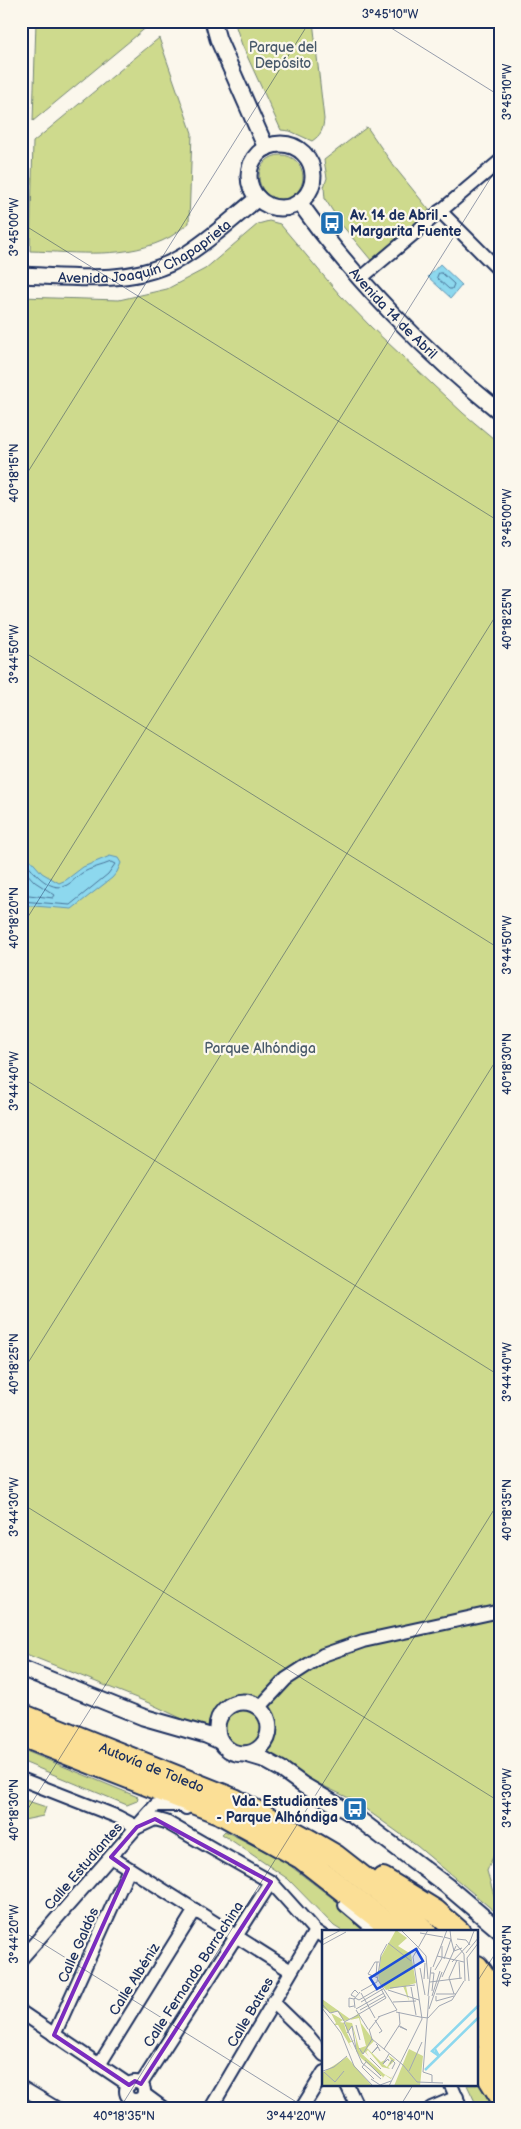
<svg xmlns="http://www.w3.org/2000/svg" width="521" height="2129" font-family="'Balsamiq Sans',sans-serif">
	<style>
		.green { fill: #ceda8d; stroke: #748476 }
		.water { fill: #8dd8ee; stroke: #5f94b4 }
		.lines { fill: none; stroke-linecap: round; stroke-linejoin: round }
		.shore { stroke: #497398; stroke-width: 1 }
		.minor-casing { stroke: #1b2f5e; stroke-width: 16 }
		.tertiary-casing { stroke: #1b2f5e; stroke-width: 19 }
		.motorway-casing { stroke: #1b2f5e; stroke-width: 26 }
		.minor { stroke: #fbf7ec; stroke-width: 12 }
		.tertiary { stroke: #fbf7ec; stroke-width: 15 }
		.motorway { stroke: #fbdf96; stroke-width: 22 }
		.marked { fill: none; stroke: #7b2cbf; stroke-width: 4; stroke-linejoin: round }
		.ticks { fill: none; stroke: #1b2f5e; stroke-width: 1; stroke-opacity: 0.45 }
		.labels { text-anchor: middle; stroke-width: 4.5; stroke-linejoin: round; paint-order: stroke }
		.park-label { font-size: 14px; fill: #485a6a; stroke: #fbf7ec }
		.poi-label { font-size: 14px; font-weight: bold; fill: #1b2f5e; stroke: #fbf7ec; text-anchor: start }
		.street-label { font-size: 14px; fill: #1b2f5e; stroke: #fbf7ec }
		.inset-river { fill: none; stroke: #8dd8ee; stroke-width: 2.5 }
		.inset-road { fill: none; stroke: #a1a7b3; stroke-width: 1 }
		.view { fill: #1d4ed8; fill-opacity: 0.15; stroke: #1d4ed8; stroke-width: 2.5 }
		.inset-edge { fill: none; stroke: #1b2f5e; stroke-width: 2.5 }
		.neatline { fill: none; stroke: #1b2f5e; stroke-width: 2 }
		.ticks-label { font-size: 12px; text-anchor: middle; fill: #1b2f5e }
	</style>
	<rect width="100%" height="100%" fill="#fbf7ec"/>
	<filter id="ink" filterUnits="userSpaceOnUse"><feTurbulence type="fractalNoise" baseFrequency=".02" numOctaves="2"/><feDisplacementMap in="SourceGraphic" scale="10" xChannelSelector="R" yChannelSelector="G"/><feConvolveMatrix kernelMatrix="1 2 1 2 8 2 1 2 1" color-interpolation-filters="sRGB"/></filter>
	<g filter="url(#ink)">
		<g class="green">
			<polygon points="36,21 154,21 33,121"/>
			<path d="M 234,21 L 313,21 L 324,119 C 323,130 321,135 312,141 L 290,131 L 281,130 L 242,45 Z"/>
			<path d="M 159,38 L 192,133 L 189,223 C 183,227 177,233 170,237 C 128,260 76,252 30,251 L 33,142 Z"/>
			<polygon points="367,127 393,165 430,211 371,260 341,224 325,199 324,187 327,178 324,160"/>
			<circle cx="281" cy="177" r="22"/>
			<polygon points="269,221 280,224 339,294 371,327 463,413 500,444 500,1840 487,1871 500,1916 417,1846 353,1800 149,1703 21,1652 21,297 119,300 167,289 205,269 258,224"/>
			<polygon points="21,1749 138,1797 137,1801 127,1805 21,1761"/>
			<polygon points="25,1800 46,1807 43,1816 24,1820 21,1817 21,1802"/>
			<polygon points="225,1831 284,1861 344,1907 369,1931 342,1931 334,1926 288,1879 222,1834"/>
			<polygon points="477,2068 500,2104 500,2108 478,2108 467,2085 477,2085"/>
		</g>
		<g class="water">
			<polygon points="440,264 462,285 451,298 428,277"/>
			<polygon points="21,849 42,873 59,883 66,880 83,867 110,856 118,858 121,863 117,872 112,878 72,909 21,905"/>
		</g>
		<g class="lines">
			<g class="shore">
				<polygon points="439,273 442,273 454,284 452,289 449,289 437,278"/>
				<path d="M 21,857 C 31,869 49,894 67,885 C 73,882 77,876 82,873 C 90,868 102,866 111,862 L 115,864 L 108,874 L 70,905 L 21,901"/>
				<polyline points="21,867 35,882 55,895 53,898 21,894"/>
			</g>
			<defs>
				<g id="minor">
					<polyline points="440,211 500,271"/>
					<polyline points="360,279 500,161"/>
					<polyline points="260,1707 286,1679 323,1655 363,1641 500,1611"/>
					<polyline points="21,1779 118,1817 137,1827"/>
					<polyline points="138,1827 155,1819 166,1822 271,1882 315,1931 324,1937"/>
					<polyline points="111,1857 291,1971"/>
					<polyline points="345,1905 376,1931"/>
					<polyline points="21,1959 156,1805 182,1805 186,1808"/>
					<polyline points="273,2002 310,2038 324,2055"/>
					<polyline points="21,2012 129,2085"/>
					<polyline points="54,2035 129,1869"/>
					<polyline points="99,2065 195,1910"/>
					<circle cx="135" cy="2091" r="9"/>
					<polyline points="141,2084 271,1882"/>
					<polyline points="347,2085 358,2108"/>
					<polyline points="451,2085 461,2108"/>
					<polyline points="21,2087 56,2108"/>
					<polyline points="144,2094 163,2108"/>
					<polyline points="211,2108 315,1931"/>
					<polyline points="302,2108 324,2072"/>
					<polyline points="431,2108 457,2097"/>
				</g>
				<g id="tertiary">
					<polyline points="213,21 218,39 266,148"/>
					<circle cx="281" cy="176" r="32"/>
					<path id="s1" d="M 299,202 C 354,279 426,353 500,412"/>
					<path id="s2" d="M 21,275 C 75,277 134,286 182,257 C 209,241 233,218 258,198"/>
					<polyline points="21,1668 143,1717 206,1735 220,1741"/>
					<circle cx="243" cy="1728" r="26"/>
					<polyline points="246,1754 263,1759 281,1769 303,1785 352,1814 447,1886 500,1931"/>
				</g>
				<g id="motorway">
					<path id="s3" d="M 21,1715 L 234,1800 L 311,1842 L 335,1856 L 395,1903 L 425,1932"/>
					<polyline points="21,1735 221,1813 301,1857 397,1932"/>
					<polyline points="383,1879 435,1911 459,1932"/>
					<polyline points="477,1967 500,1998"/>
					<polyline points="477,1992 500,2026"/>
					<polyline points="477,2024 500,2059"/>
					<polyline points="477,2058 500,2095"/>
				</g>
			</defs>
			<use href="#minor" class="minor-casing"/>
			<use href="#tertiary" class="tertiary-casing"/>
			<use href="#motorway" class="motorway-casing"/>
			<use href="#minor" class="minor"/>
			<use href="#tertiary" class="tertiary"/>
			<use href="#motorway" class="motorway"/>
		</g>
	</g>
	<path class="marked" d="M 155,1819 L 271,1882 L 141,2084 L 135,2081 L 129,2085 L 54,2035 L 128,1869 L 111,1857 L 137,1827 Z"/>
	<path class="ticks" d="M 380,21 L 500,96M 21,37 L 31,21M 21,223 L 500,522M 21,483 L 310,21M 21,650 L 500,949M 21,928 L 500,163M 21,1077 L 500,1376M 21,1374 L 500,609M 21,1503 L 500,1802M 21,1820 L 500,1054M 21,1930 L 306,2108M 477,1982 L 500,1946M 120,2108 L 500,1500M 399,2108 L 413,2085"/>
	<defs>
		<symbol id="bus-square" viewBox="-11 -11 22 22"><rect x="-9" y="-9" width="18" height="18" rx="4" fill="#1f6fb2" stroke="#fbf7ec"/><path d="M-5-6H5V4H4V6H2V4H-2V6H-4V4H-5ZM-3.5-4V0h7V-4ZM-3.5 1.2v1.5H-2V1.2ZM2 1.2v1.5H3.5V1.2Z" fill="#fff"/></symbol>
	</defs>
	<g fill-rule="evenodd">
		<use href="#bus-square" x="318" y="209" width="28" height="28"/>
		<use href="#bus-square" x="341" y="1795" width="28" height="28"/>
	</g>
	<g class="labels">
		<g class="park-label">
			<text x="283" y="52">Parque del<tspan x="283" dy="16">Depósito</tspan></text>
			<text x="260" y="1053">Parque Alhóndiga</text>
		</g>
		<g class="poi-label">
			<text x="350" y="220">Av. 14 de Abril -<tspan x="350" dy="16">Margarita Fuente</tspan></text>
			<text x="338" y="1806" text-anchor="end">Vda. Estudiantes<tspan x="338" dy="16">- Parque Alhóndiga</tspan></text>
		</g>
		<g class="street-label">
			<text dy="5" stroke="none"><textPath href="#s2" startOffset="130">Avenida Joaquín Chapaprieta</textPath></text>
			<text dy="5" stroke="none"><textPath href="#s1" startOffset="146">Avenida 14 de Abril</textPath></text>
			<text dy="5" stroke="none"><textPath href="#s3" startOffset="141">Autovía de Toledo</textPath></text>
			<text transform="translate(83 1866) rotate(-49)" y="5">Calle Estudiantes</text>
			<text transform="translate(78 1945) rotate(-66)" y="5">Calle Galdós</text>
			<text transform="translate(193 1974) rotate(-57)" y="5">Calle Fernando Barrachina</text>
			<text transform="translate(134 1979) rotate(-58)" y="5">Calle Albéniz</text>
			<text transform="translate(250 2012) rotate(-60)" y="5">Calle Batres</text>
		</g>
	</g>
	<g transform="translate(322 1930)">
		<rect width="156" height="156" fill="#fbf7ec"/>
		<path d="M 74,0 L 85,8 L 76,16 L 89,24 L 94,53 L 84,56 L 87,71 L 81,56 L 64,60 L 56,51 L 59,27 ZM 0,69 L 28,89 L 22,91 L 15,81 L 9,83 L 21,90 L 18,92 L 22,93 L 24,101 L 29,111 L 34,110 L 30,96 L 25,102 L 23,92 L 30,93 L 38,121 L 38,118 L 44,116 L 37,88 L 28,90 L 37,83 L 39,93 L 52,111 L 45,118 L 59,132 L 63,130 L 61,134 L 65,137 L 69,130 L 66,125 L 73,130 L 66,137 L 68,139 L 60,137 L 46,120 L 44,122 L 47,127 L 43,122 L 40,124 L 62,144 L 69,148 L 71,145 L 69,149 L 63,145 L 60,149 L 61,147 L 39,128 L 34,121 L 34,110 L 27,113 L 31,121 L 16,95 L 12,95 L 14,93 L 9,83 L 0,77 ZM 87,119 L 101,126 L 98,156 L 72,156 ZM 25,127 L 50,156 L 0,156 L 0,143 Z" fill="#ceda8d"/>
		<path class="inset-river" d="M 113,119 L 117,126 L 110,121 L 157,75M 103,140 L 157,87"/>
		<path class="inset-road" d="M 79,0 L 96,17M 98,3 L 121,7M 122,7 L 129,9 L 128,0M 129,9 L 132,21 L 140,18M 135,9 L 144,10 L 148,15M 0,10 L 19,0M 66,13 L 89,31M 134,14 L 142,24 L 143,51M 0,15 L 24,2M 96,17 L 104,26 L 106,49M 144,23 L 157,7M 115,26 L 142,32M 145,28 L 147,51M 145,28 L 157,12M 122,29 L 129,9M 130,32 L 147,14 L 152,1M 137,32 L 138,49M 111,37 L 125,0M 98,38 L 103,65M 113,40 L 120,28 L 120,16M 109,43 L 112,43 L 110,61M 54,47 L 55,32M 120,47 L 134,16M 56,48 L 46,44 L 53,32 L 57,32M 102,49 L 103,33M 56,50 L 75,80M 108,52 L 140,48M 89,57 L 94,85M 68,58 L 93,55M 66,60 L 97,70M 39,61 L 55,52 L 59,25 L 65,14M 39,63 L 53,88M 114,64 L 134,64M 132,64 L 127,48 L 135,30M 106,66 L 109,37M 107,66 L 101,142 L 110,145 L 110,152M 110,66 L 118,41M 114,66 L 114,71 L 132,66M 33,67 L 29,65 L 31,62 L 33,60 L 36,63M 33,68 L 37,70 L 59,57M 39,72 L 61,59M 71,72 L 94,71M 0,74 L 8,83 L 16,81 L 22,91M 32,76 L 27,77 L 27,68 L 32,69M 0,78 L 19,103 L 32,136 L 51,156M 33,78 L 32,69 L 38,62M 34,79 L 62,63M 107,79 L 120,42M 34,80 L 46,99M 38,80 L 63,66M 74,82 L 98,87M 37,84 L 64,68 L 58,57M 56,87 L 75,80M 98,87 L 106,88 L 117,76 L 130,70 L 142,51M 53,90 L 60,101 L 57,103M 22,92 L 40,133 L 59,149M 22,92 L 36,85M 34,95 L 38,110M 76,97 L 78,96 L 85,100 L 78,97M 47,99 L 50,109 L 81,135M 47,100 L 58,86M 25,103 L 30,96 L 34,119M 54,114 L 56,116 L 50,123 L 56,117 L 58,121M 37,118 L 41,124 L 50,109M 62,119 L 78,94 L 77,82M 67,124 L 61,134 L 66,129 L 67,131M 48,128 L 59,139M 43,130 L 59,146M 44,132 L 40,137 L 52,149M 68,134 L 70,130 L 73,133 L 70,139M 81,135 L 95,152 L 121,153M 1,141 L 12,137 L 25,126M 87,141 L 100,112M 2,142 L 13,152 L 22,141M 49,149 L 58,155 L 69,151M 67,156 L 100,89 L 91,27 L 106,0"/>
		<path class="view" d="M 94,19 L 101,31 L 55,59 L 48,48 Z"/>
		<rect width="156" height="156" class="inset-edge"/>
	</g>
	<rect width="521" height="2129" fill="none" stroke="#fbf7ec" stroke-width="55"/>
	<rect x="28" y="28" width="466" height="2074" class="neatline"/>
	<g class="ticks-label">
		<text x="390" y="18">3°45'10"W</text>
		<text transform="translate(507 92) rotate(-90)" y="4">3°45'10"W</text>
		<text transform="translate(14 227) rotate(-90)" y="4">3°45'00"W</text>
		<text transform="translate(14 473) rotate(-90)" y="4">40°18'15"N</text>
		<text transform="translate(507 518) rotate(-90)" y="4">3°45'00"W</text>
		<text transform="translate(507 619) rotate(-90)" y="4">40°18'25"N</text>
		<text transform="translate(14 654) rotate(-90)" y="4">3°44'50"W</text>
		<text transform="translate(14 918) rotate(-90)" y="4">40°18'20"N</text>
		<text transform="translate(507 945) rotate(-90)" y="4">3°44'50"W</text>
		<text transform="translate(507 1064) rotate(-90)" y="4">40°18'30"N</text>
		<text transform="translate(14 1081) rotate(-90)" y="4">3°44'40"W</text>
		<text transform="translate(14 1364) rotate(-90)" y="4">40°18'25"N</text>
		<text transform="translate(507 1372) rotate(-90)" y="4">3°44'40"W</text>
		<text transform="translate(14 1507) rotate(-90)" y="4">3°44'30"W</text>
		<text transform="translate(507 1510) rotate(-90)" y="4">40°18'35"N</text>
		<text transform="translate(507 1798) rotate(-90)" y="4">3°44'30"W</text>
		<text transform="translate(14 1810) rotate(-90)" y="4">40°18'30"N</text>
		<text transform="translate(14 1934) rotate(-90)" y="4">3°44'20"W</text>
		<text transform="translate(507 1956) rotate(-90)" y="4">40°18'40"N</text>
		<text x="124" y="2120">40°18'35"N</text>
		<text x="296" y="2120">3°44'20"W</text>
		<text x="403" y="2120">40°18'40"N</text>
	</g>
</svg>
